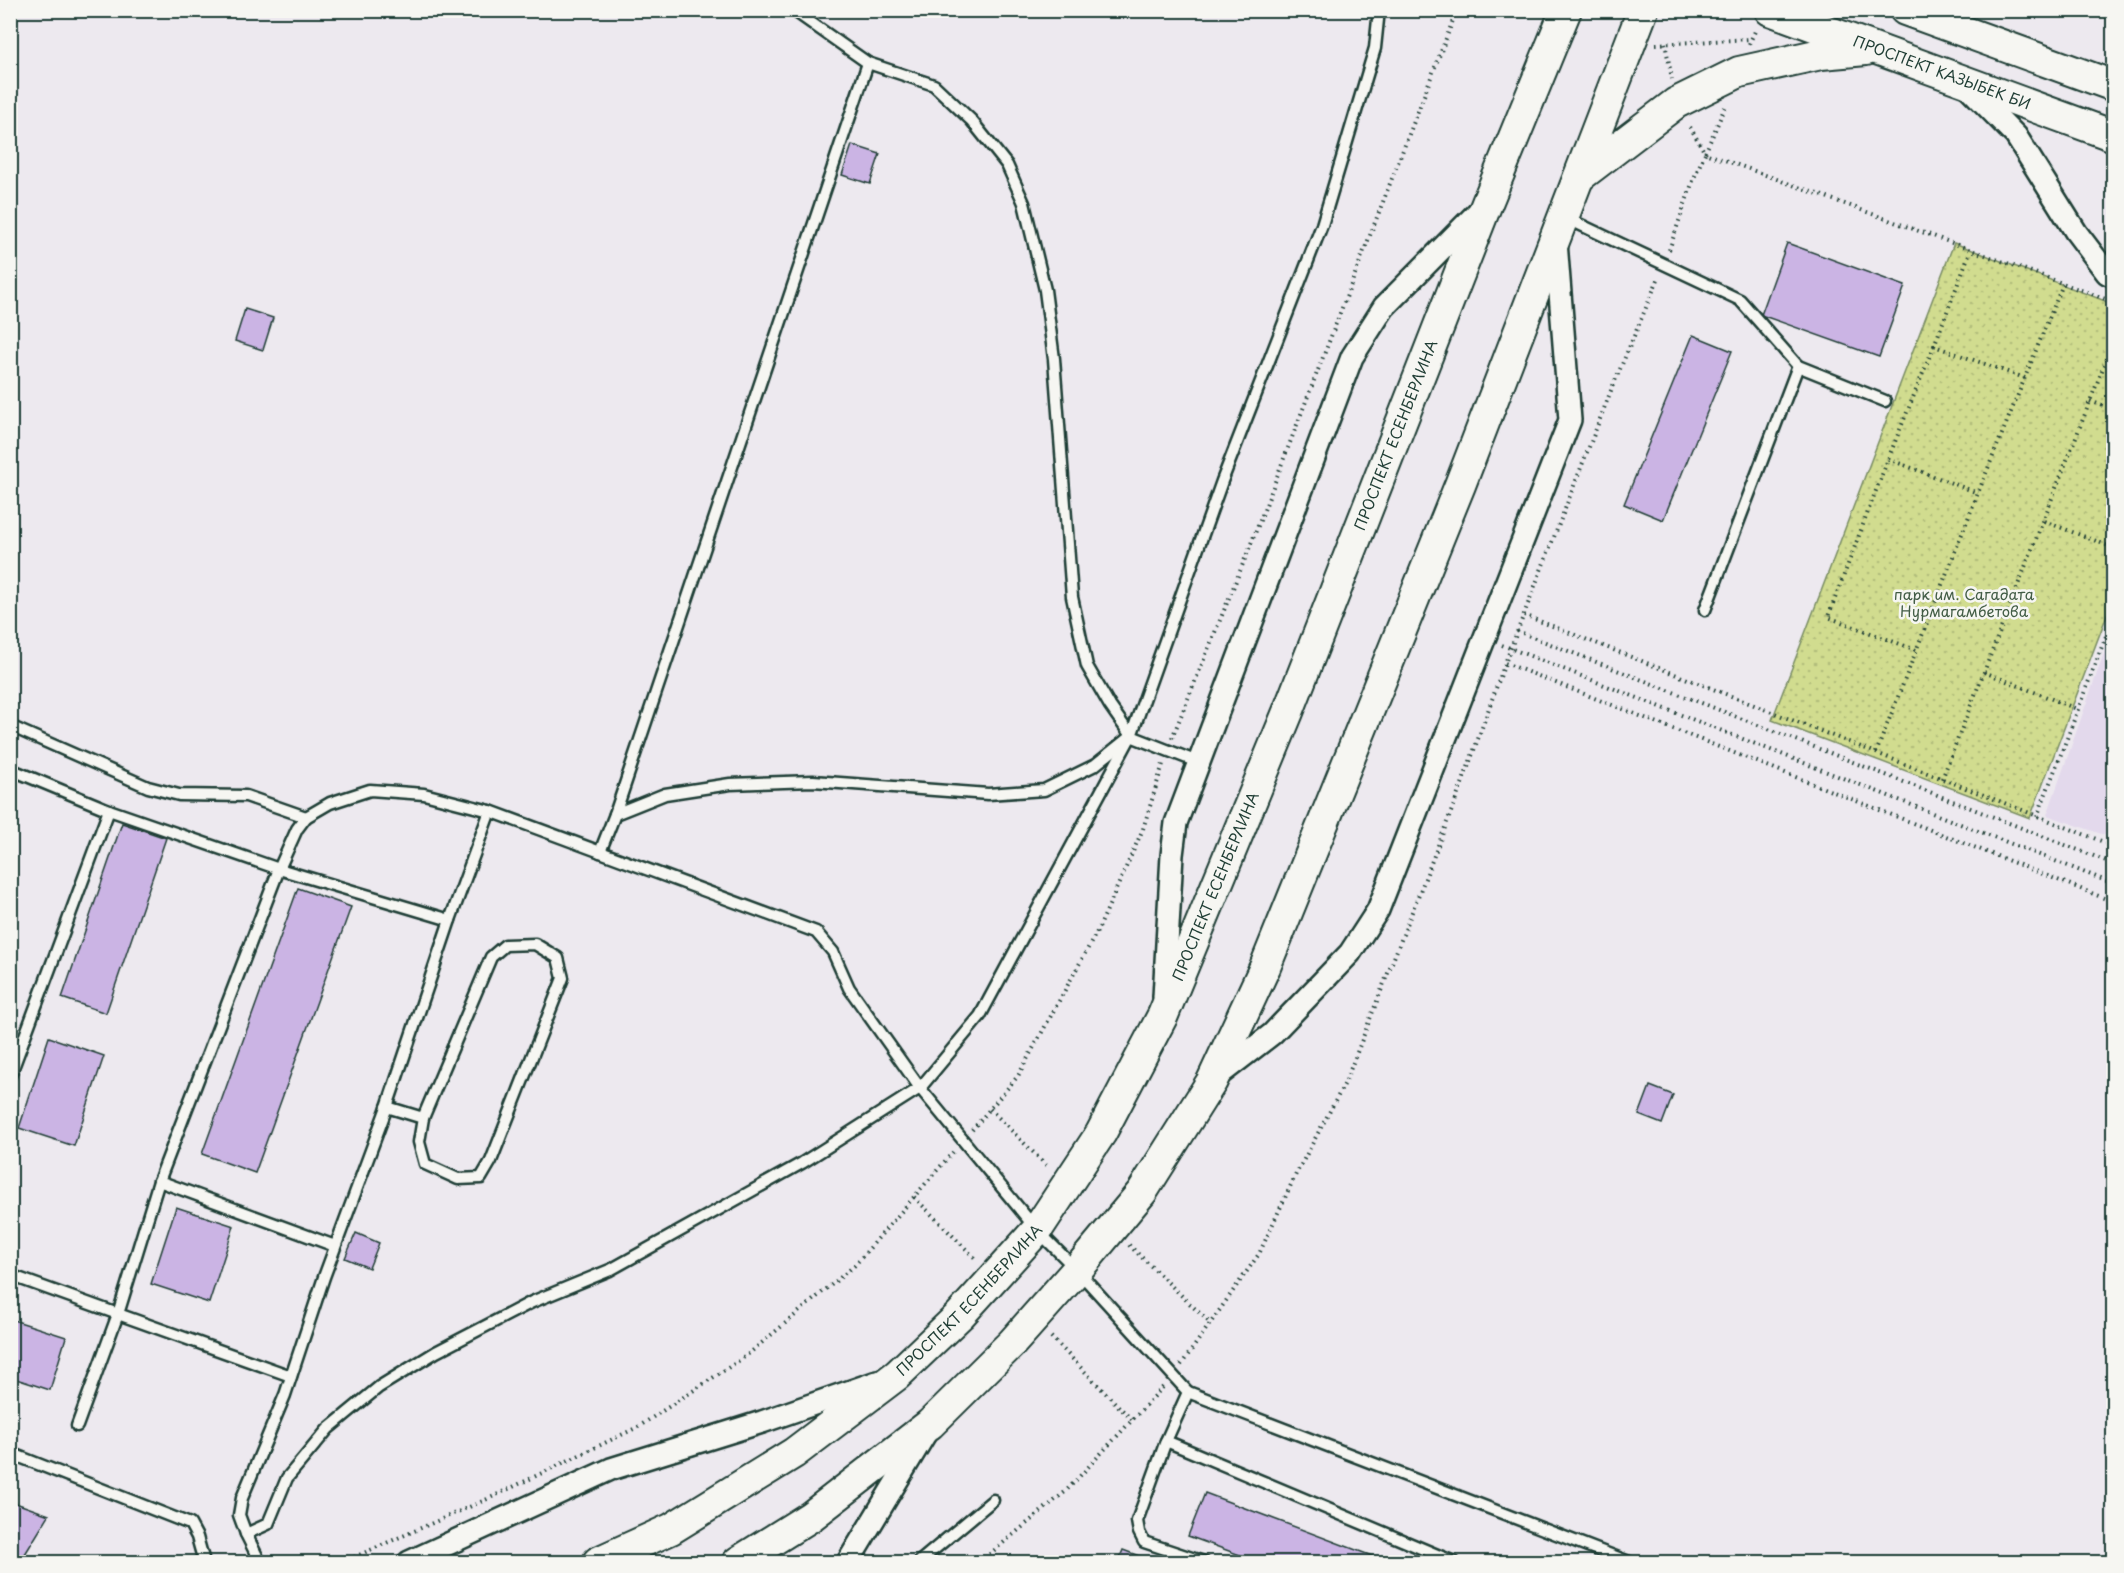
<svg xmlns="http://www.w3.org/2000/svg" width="2124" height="1573" font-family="'Playpen Sans',sans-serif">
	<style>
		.built { fill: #e3d9ec }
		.grass { fill: url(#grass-dots); stroke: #788c62; stroke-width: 1.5 }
		.building { fill: #cbb4e4; stroke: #1f3d34; stroke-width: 1.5 }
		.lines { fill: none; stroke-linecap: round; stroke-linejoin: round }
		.lane-casing { stroke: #1f3d34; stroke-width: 15 }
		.street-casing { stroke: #1f3d34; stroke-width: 26 }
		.secondary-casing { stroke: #1f3d34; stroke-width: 34 }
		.path { stroke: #1f3d34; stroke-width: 4; stroke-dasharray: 1.5 4.5; stroke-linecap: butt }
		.lane { stroke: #f6f6f2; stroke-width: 10 }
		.street { stroke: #f6f6f2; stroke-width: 21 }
		.secondary { stroke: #f6f6f2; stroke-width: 30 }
		.labels { text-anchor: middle; stroke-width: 5; stroke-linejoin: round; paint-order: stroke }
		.street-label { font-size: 15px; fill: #1f3d34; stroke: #f6f6f2 }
		.park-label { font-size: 15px; fill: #435d46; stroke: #f6f6f2 }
	</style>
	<defs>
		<pattern id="grass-dots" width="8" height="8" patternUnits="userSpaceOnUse" patternTransform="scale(1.5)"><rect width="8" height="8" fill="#d1dc8f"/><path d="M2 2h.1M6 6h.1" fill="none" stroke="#b3be7c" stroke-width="1.8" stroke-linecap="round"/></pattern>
	</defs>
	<rect width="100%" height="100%" fill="#ede9ef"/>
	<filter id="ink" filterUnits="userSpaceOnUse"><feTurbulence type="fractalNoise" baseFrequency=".0167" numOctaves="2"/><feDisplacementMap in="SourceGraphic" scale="12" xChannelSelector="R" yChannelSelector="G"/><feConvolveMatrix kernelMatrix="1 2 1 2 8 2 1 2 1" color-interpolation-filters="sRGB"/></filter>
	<g filter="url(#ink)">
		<polygon class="built" points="2109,639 2114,641 2113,838 2047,815"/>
		<polygon class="grass" points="1954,243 2113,304 2113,599 2030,818 1772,720"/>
		<g class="building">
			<polygon points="852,145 880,154 870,184 842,175"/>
			<polygon points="1787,243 1905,286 1879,357 1761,315"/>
			<polygon points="245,309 273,318 263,350 235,341"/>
			<polygon points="1693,335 1732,351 1663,520 1624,504"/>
			<polygon points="122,823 166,838 106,1013 62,998"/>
			<polygon points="298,888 351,907 255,1173 202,1154"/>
			<polygon points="49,1037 104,1056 74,1146 19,1128"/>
			<polygon points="1650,1086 1673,1095 1662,1124 1639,1115"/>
			<polygon points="176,1207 234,1226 209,1303 151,1284"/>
			<polygon points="356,1233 379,1243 369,1268 345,1258"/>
			<polygon points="10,1319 66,1337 50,1390 10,1377"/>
			<polygon points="1205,1493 1388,1562 1259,1562 1188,1536"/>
			<polygon points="10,1501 49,1515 22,1559 10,1555"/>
			<polygon points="1123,1550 1155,1562 1118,1562"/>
		</g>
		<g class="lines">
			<defs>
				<g id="lane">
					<polyline points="793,10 868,63 934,85 971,120 1007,165 1024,203 1045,290 1054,359 1072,597 1087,666 1110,706 1131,736"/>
					<polyline points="1564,217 1740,300 1798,366 1705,610"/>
					<polyline points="1798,366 1885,401"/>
					<polyline points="10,726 148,787 179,795 246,796 306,817"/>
					<polyline points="10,769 109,810 279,869 450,920"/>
					<polyline points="615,814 868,63"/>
					<polyline points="600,852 615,814 665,794 730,784 813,781 988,794 1044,790 1095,765 1131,736 1200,763"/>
					<polygon points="535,944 558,958 563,978 491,1161 481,1178 458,1179 425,1164 419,1142 423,1118 491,957 505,945"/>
					<polyline points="10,1076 109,810"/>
					<polyline points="387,1107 423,1118"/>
					<polyline points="159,1181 118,1314 291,1376"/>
					<polyline points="335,1246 159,1181 279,869 297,829 306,817 330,803 370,790 424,794 490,811 816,932 833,952 849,988 920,1088 1037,1230 1077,1270 1188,1392 1166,1441 1137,1521 1139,1532 1144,1542 1204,1562"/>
					<polyline points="10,1275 118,1314 77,1426"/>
					<polyline points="1188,1392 1629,1562"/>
					<polyline points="1166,1441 1454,1562"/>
					<polyline points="10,1453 190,1524 197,1537 204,1562"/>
					<polyline points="246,1534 239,1515 242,1498 285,1395 324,1277 387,1107 450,920 490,811"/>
					<polyline points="260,1562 246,1534 268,1524 287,1478 328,1429 379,1387 436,1352 532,1302 610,1270 802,1163 920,1088 980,1016 1131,736 1222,481 1322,225 1375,48 1379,10"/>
					<polyline points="919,1562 993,1500"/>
				</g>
				<g id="street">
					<polyline points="1967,86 2016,136 2076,232 2107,273 2114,276"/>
					<polyline points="1164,997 1172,855 1176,823 1352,357 1384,307 1480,210"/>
					<polyline points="1215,1078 1272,1034 1350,953 1378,910 1570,420 1556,242"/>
					<polyline points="409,1562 611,1469 762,1422 877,1382"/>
					<polyline points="848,1562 925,1434"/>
				</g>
				<g id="secondary">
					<path id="s1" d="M 1770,10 L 2114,136"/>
					<polyline points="1905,10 2114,86"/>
					<polyline points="1579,177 1676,103 1739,72 1821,54 1866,50"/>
					<path id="s2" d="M 598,1562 L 671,1529 L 794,1453 L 897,1375 L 960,1315 L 1037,1230 L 1101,1133 L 1163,1015 L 1288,712 L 1487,203 L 1566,10"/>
					<polyline points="738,1562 810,1517 930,1424 1012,1343 1077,1270 1142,1192 1212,1081 1265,967 1460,485 1643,10"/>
				</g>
			</defs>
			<use href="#lane" class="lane-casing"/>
			<use href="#street" class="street-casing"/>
			<use href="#secondary" class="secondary-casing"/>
			<g class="path">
				<polyline points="1665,43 1672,79"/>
				<polyline points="1656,44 1751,39"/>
				<polyline points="1749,44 1756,29"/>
				<polyline points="1725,107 1705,153 2114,302"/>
				<polyline points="1669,250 1694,178 1705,153 1689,125"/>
				<polyline points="1934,346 1970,252"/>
				<polyline points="2090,401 2114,410"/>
				<polyline points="1888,459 1978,493"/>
				<polyline points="2044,521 2114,548"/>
				<polyline points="1524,615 2114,846"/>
				<polyline points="1517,631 2114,864"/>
				<polyline points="1502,645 2114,884"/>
				<polyline points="1916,650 1828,617 1888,459 1934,346 2025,378"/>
				<polyline points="1505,663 2114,902"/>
				<polyline points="1984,672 2077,709"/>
				<polyline points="1172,738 1249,549 1457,10"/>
				<polyline points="1876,753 1978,493 2063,284"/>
				<polyline points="1942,779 2114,340"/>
				<polyline points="2037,817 2114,615"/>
				<polyline points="990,1109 1049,1168"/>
				<polyline points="972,1130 1018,1076 1099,928 1143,829 1163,764"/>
				<polyline points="914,1197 977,1260"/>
				<polyline points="1129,1245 1211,1324"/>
				<polyline points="1051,1337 1133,1421"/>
				<polyline points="1181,1365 1259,1254 1296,1174 1345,1083 1462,784 1505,663 1612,388 1659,277"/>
				<polyline points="343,1562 492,1497 638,1427 746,1356 854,1266 953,1152"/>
				<polyline points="980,1562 1065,1492 1163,1387"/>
			</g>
			<use href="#lane" class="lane"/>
			<use href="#street" class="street"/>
			<use href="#secondary" class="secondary"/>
		</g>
	</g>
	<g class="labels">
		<g class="street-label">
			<text dy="5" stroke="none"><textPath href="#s1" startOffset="183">ПРОСПЕКТ КАЗЫБЕК БИ</textPath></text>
			<text dy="5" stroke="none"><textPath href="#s2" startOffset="1430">ПРОСПЕКТ ЕСЕНБЕРЛИНА</textPath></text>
			<text dy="5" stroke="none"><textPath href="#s2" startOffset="944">ПРОСПЕКТ ЕСЕНБЕРЛИНА</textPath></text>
			<text dy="5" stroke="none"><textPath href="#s2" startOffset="458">ПРОСПЕКТ ЕСЕНБЕРЛИНА</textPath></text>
		</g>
		<g class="park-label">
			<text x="1964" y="600">парк им. Сагадата<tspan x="1964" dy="17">Нурмагамбетова</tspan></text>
		</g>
	</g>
	<rect width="2124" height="1573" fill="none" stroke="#f6f6f2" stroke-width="36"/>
	<rect x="18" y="18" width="2088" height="1537" fill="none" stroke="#1f3d34" stroke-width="2" filter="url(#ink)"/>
</svg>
